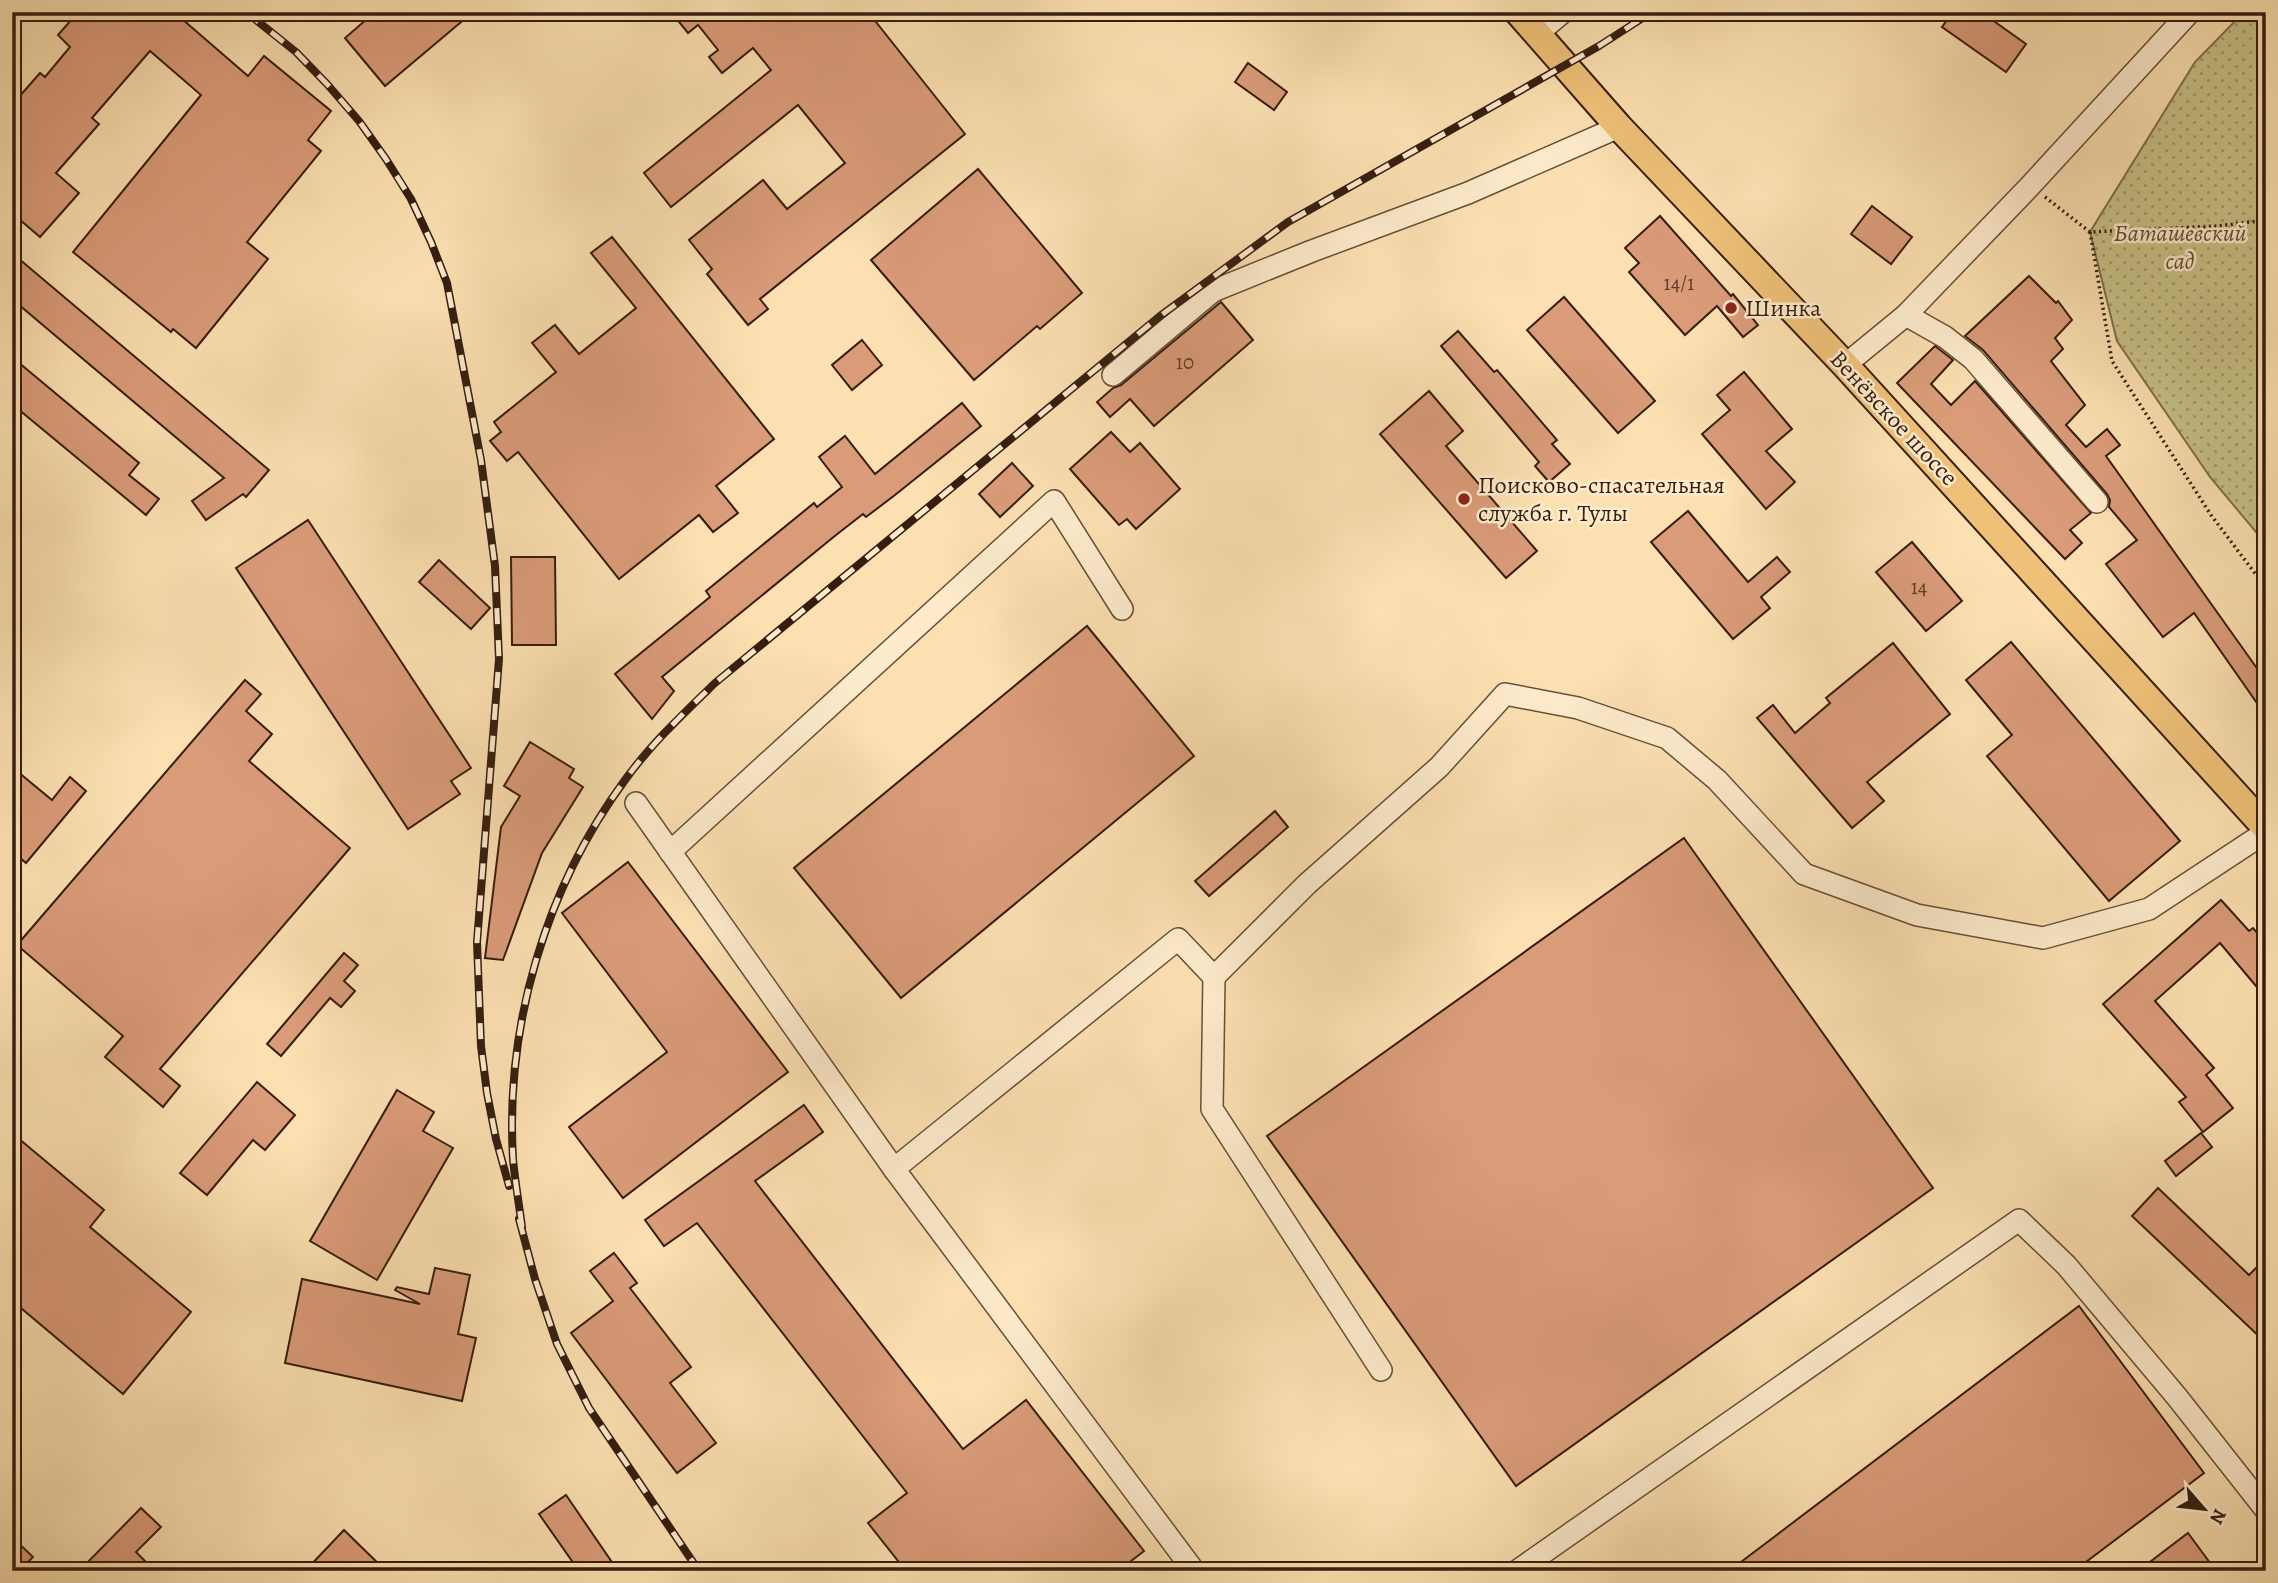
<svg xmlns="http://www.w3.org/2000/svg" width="2278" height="1583" font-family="Alegreya,serif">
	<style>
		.park { fill: url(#park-dots); stroke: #7e6e4b; stroke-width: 2 }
		.building { fill: #da9b79; stroke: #351d10; stroke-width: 2 }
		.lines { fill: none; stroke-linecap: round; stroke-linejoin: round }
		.minor-casing { stroke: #674e38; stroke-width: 24 }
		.major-casing { stroke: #351d10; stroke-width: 30 }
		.path { stroke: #351d10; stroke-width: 3.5; stroke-dasharray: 2 3.5; stroke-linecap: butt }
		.minor { stroke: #fdebcc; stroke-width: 21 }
		.major { stroke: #eec078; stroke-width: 26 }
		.rail-casing { stroke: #351d10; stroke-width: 8 }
		.rail { stroke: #fdebcc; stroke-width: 5; stroke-dasharray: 16; stroke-linecap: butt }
		.poi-dot { fill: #8f2418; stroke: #fdebcc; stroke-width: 2.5 }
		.labels { text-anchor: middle; stroke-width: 5; stroke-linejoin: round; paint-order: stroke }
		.number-label { font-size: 21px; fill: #5e3c2a }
		.park-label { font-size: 24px; font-style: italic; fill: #614e33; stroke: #fdebcc }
		.poi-label { font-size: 24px; fill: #351d10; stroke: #fdebcc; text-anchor: start }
		.street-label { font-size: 24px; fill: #351d10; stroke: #fdebcc }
	</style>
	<defs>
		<pattern id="park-dots" width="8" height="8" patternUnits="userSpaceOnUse" patternTransform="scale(1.75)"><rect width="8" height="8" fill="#c7c086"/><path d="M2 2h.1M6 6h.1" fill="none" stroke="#a29b6c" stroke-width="1.8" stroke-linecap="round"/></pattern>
	</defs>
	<rect width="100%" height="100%" fill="#fce0b1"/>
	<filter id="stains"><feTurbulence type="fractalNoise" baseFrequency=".00286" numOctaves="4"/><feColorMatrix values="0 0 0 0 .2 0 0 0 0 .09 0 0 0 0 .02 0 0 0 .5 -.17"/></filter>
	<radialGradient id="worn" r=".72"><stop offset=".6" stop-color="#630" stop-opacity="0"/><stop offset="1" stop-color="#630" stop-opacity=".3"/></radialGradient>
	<polygon class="park" points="2244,12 2266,12 2266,544 2210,477 2117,341 2090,232 2195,62"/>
	<g class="building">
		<polygon points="78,12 174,12 248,76 264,56 331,111 308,140 321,151 247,242 268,259 196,348 173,329 171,332 73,252 201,95 150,51 92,118 99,124 56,173 79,193 40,237 12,213 12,105 40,73 45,77 70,47 58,35"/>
		<polygon points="375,12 473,12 385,86 345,38"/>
		<polygon points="671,12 868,12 965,134 760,299 768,309 748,325 707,274 712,269 689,240 763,180 787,209 845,163 798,105 671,207 644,173 771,70 753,48 722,73 709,57 718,50 698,25 688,33"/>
		<polygon points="1953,12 1981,12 2026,44 2006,72 1942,27"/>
		<polygon points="1248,63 1287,92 1274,110 1235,82"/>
		<polygon points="978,169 1082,293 1040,329 1037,326 974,380 871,260"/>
		<polygon points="1872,206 1912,237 1891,264 1851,234"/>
		<polygon points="1660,216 1731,296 1733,294 1758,325 1743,337 1717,306 1685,335 1629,272 1639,263 1625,248"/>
		<polygon points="612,237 774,439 716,486 738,513 713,532 699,515 619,579 518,452 507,461 490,441 501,432 494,422 556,372 532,343 555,325 579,354 636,308 591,253"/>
		<polygon points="12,253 269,470 246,497 243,494 206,520 192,501 224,478 12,299"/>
		<polygon points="2029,276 2056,303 2058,301 2072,320 2055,338 2063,349 2051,361 2085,405 2066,425 2086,447 2107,429 2120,445 2106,456 2266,681 2266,716 2194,613 2163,637 2106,564 2137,540 2109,507 2110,500 2107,494 1983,350 1965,336"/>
		<polygon points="1564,297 1655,401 1618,433 1527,330"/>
		<polygon points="1221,302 1253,340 1154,426 1130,399 1110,417 1097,402 1113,388 1121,385"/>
		<polygon points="1458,331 1494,372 1497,370 1557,440 1552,444 1570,464 1549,482 1535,466 1539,462 1441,346"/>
		<polygon points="862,340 882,365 852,390 832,365"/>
		<polygon points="1935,346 1953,360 1931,384 1951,405 1975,381 2091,513 2070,530 2082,543 2065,559 1897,383"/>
		<polygon points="12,357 139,463 129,475 159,499 146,515 12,404"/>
		<polygon points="1744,372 1792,429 1766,451 1795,482 1766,509 1702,434 1730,410 1717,395"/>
		<polygon points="1429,391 1463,431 1446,446 1537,551 1506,578 1380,434"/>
		<polygon points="962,403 981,426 895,495 866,517 863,514 836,535 662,677 674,691 652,719 615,674 710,597 706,591 814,503 817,507 842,487 819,457 845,436 875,474"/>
		<polygon points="1111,432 1130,452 1140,443 1180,489 1136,529 1127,519 1119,525 1070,469"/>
		<polygon points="1012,463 1033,486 1000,517 979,494"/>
		<polygon points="1688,511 1748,582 1777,557 1790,572 1761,597 1770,608 1733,639 1651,542"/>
		<polygon points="308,520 471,768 451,781 460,794 408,829 236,568"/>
		<polygon points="1912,542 1962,601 1926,631 1876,572"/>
		<polygon points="511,557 555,557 556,645 512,645"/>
		<polygon points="439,560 490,608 471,629 419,582"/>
		<polygon points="1087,626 1194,756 901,998 794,868"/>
		<polygon points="2011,642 2180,841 2109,901 1987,756 2012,735 1966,680"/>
		<polygon points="1893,643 1950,714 1867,782 1884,801 1852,828 1757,718 1773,705 1795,733 1830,703 1826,698"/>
		<polygon points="245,680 261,694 246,711 272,734 249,761 350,848 160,1069 180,1086 163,1107 105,1057 123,1036 17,945"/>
		<polygon points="530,742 574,769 569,778 583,787 542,853 503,960 485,958 501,827 520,796 504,786"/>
		<polygon points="12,767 52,800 70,777 86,791 26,863 12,851"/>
		<polygon points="1275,811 1288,827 1209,896 1195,881"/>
		<polygon points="1684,838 1933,1188 1516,1486 1267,1136"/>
		<polygon points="628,862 788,1072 623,1198 569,1127 667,1052 562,913"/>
		<polygon points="2221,900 2249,931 2253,928 2266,943 2266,998 2220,943 2155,1001 2214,1068 2206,1075 2233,1108 2203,1132 2179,1102 2186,1097 2103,1004"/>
		<polygon points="344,953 358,965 344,981 355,991 341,1007 330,998 281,1056 267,1044"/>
		<polygon points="257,1082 295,1115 265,1150 253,1140 207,1195 180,1173"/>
		<polygon points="397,1090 434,1112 423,1131 453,1148 377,1280 310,1241"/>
		<polygon points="804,1105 823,1132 755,1181 963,1449 1026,1400 1144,1551 1118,1571 906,1571 868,1523 907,1493 697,1223 664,1246 645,1220"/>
		<polygon points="12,1133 104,1210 90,1227 191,1312 123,1394 22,1309 12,1320"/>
		<polygon points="2201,1133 2212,1147 2176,1176 2165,1161"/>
		<polygon points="2158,1188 2249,1275 2266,1258 2266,1343 2132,1216"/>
		<polygon points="614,1253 637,1283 630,1288 691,1367 670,1383 716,1443 677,1473 571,1333 613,1301 590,1271"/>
		<polygon points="435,1268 470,1275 458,1334 476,1338 462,1401 285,1363 302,1279 420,1304 395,1290 397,1287 429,1294"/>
		<polygon points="2079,1306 2204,1473 2074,1571 1729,1571"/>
		<polygon points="566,1495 618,1571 579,1571 539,1514"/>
		<polygon points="141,1508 161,1527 136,1552 155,1571 79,1571"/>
		<polygon points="344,1530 386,1571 305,1571"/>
		<polygon points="2188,1533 2216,1571 2138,1571"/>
		<polygon points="12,1537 33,1557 19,1571 12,1571"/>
	</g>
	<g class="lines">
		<defs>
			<g id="minor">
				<polyline points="1538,33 1563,12"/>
				<polyline points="1906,315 1945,337 1973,359 2097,502"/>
				<polyline points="1845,365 1906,315 2030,186 2190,12"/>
				<polyline points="1113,375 1213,291 1312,251 1468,193 1619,127"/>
				<polyline points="636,803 894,1169"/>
				<polyline points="670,852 1054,501 1122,609"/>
				<polyline points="1214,977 1212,1109 1381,1370"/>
				<polyline points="1194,1571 894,1169 1178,939 1214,977 1307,884 1439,767 1505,694 1578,708 1667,738 1717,780 1804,874 1917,915 2043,938 2149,909 2266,832"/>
				<polyline points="1517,1571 2019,1220 2066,1265 2177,1397 2266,1510"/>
			</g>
			<polyline id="major" points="1518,12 1619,127 1845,365 2266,828"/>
		</defs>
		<use href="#minor" class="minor-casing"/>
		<use href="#major" class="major-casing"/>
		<g class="path">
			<polyline points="2045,197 2090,232 2218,226 2266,220"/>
			<polyline points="2090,232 2112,361 2211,515 2266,588"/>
		</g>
		<use href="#minor" class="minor"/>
		<use href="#major" class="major"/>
		<defs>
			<g id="rail">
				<polyline points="246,12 296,52 327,84 359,121 386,159 411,199 431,242 447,283 481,460 495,566 499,659 477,942 481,1046 487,1093 496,1139 509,1186"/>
				<polyline points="519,1219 535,1279 557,1344 589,1408 699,1571"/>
				<path d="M 522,1227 C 519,1204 515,1181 513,1159 C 505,1025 546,887 625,780 C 651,744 683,714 715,683 L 1160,316 L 1288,222 L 1599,46 L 1652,12"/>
			</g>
		</defs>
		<use href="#rail" class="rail-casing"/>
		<use href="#rail" class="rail"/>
	</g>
	<g class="poi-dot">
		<circle cx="1731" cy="308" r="7"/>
		<circle cx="1464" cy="499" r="7"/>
	</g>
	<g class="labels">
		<g class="number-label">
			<text x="1679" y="290">14/1</text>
			<text x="1185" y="369">10</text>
			<text x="1919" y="594">14</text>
		</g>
		<g class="park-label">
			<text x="2180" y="241">Баташевский<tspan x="2180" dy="28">сад</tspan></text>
		</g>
		<g class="poi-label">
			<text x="1745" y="316">Шинка</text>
			<text x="1478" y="493">Поисково-спасательная<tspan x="1478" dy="28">служба г. Тулы</tspan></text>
		</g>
		<g class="street-label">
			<text transform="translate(1894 418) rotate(47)" y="8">Венёвское шоссе</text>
		</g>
	</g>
	<rect width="2278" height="1583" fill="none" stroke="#fce0b1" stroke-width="42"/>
	<rect x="14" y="14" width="2250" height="1555" fill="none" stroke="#351d10" stroke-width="3.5"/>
	<rect x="21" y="21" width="2236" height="1541" fill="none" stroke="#351d10" stroke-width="2"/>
	<g transform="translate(2204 1509) rotate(118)" stroke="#fdebcc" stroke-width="5" paint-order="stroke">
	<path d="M0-5L12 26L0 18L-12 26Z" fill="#351d10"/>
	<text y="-10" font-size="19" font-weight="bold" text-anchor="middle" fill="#351d10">N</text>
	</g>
	<rect width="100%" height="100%" filter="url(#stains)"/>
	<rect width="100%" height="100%" fill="url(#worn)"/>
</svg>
